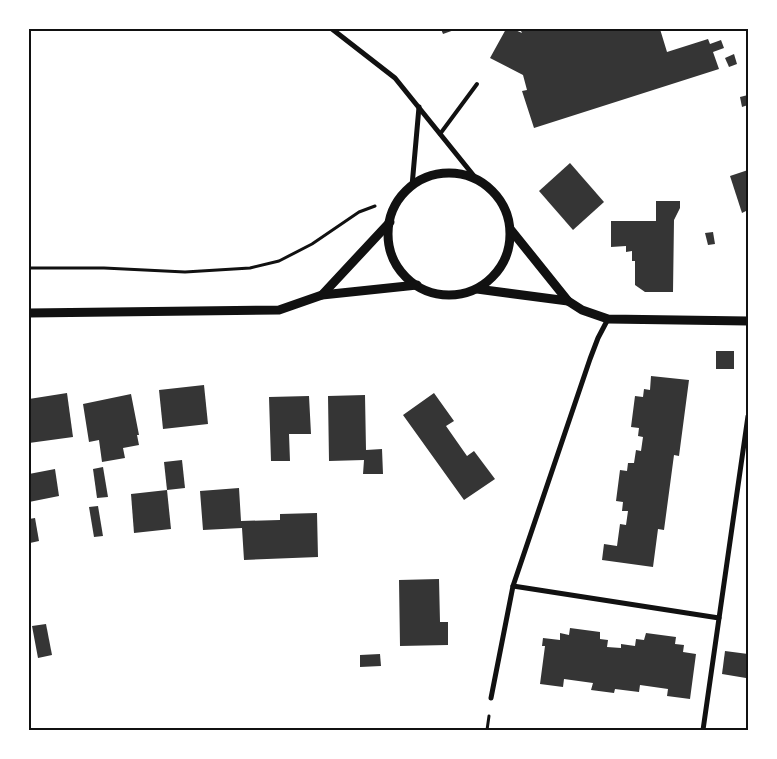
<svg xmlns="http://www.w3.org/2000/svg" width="777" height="759" font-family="'Work Sans',sans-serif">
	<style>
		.building { fill: #353535 }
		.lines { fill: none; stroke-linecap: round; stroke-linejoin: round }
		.path { stroke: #111; stroke-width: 3 }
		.service { stroke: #111; stroke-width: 4 }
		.minor { stroke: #111; stroke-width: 5 }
		.tertiary { stroke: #111; stroke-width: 9 }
		.neatline { fill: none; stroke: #111; stroke-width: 2 }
	</style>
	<rect width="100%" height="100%" fill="#fff"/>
	<g class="building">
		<polygon points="441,29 457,29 443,34"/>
		<polygon points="506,29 513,29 522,33 520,29 660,29 667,52 708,39 710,44 721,40 724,48 713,52 719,69 534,128 522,91 527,90 523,75 490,58"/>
		<polygon points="734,54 737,64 729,67 725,58"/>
		<polygon points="748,95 748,105 742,107 740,97"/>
		<polygon points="570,163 604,202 573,230 539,191"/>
		<polygon points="748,170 748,210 742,213 730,176"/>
		<polygon points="656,201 680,201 680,208 674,220 673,292 645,292 635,285 635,261 632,261 632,251 626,252 626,246 611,247 611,221 656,221"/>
		<polygon points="713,232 715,244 708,245 705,233"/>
		<rect x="716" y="351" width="18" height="18"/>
		<polygon points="651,376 689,380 679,456 674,455 664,530 658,529 653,567 602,560 604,544 617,546 620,524 626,525 628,511 622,511 623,502 616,501 620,470 627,471 628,463 634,463 636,450 641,451 643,437 638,436 639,428 631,427 635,396 643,397 644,389 650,390"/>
		<polygon points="204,385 208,424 163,429 159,390"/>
		<polygon points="67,393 73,437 29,443 29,399"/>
		<polygon points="434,393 454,421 446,426 467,456 474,451 495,479 464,500 403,415"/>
		<polygon points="131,394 139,435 137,435 139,445 123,448 125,458 102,462 99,440 89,442 83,404"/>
		<polygon points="365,395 366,450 382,449 383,474 363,474 364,460 329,461 328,396"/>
		<polygon points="309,396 311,434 289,434 290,461 271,461 269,397"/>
		<polygon points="182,460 185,488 167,490 164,462"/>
		<polygon points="103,467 108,497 97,498 93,469"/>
		<polygon points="55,469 59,496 29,502 29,474"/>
		<polygon points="239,488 241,521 280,520 280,514 317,513 318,557 244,560 242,528 203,530 200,491"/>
		<polygon points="167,490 171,529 134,533 131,494"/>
		<polygon points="98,506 103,536 94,537 89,507"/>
		<polygon points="35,518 39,541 30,543 29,519"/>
		<polygon points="439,579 440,622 448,622 448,645 400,646 399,580"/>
		<polygon points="46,624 52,655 38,658 32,626"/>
		<polygon points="570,628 600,632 600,639 608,640 607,647 621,648 621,644 635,646 636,639 644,640 646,633 676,637 675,644 684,645 683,652 696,654 690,699 667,696 668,689 640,685 639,692 615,689 614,693 591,690 593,683 564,679 563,687 540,684 545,646 542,646 543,638 560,640 560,633 569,635"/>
		<polygon points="725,651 748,654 746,678 722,674"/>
		<polygon points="380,654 381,666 360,667 360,655"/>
	</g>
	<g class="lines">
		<g class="path">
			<polyline points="29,268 104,268 185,272 250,268 279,261 312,244 359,212 375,206"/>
			<polyline points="487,730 489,716"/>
		</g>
		<polyline class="service" points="440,134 477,84"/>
		<g class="minor">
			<polyline points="332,29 395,78 478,181"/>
			<polyline points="412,186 419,107"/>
			<polyline points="513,586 719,618"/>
			<polyline points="491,698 513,586 590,359 598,338 608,319"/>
			<polyline points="703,730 748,416"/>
		</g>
		<g class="tertiary">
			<circle cx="449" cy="234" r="61"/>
			<polyline points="511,230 568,301 582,310 608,319 748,321"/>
			<polyline points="477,289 568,301"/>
			<polyline points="322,295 390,222"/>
			<polyline points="29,313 279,310 322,295 417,285"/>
		</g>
	</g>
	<rect width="777" height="759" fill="none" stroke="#ffffff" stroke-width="60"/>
	<rect x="30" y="30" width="717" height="699" class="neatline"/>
</svg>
